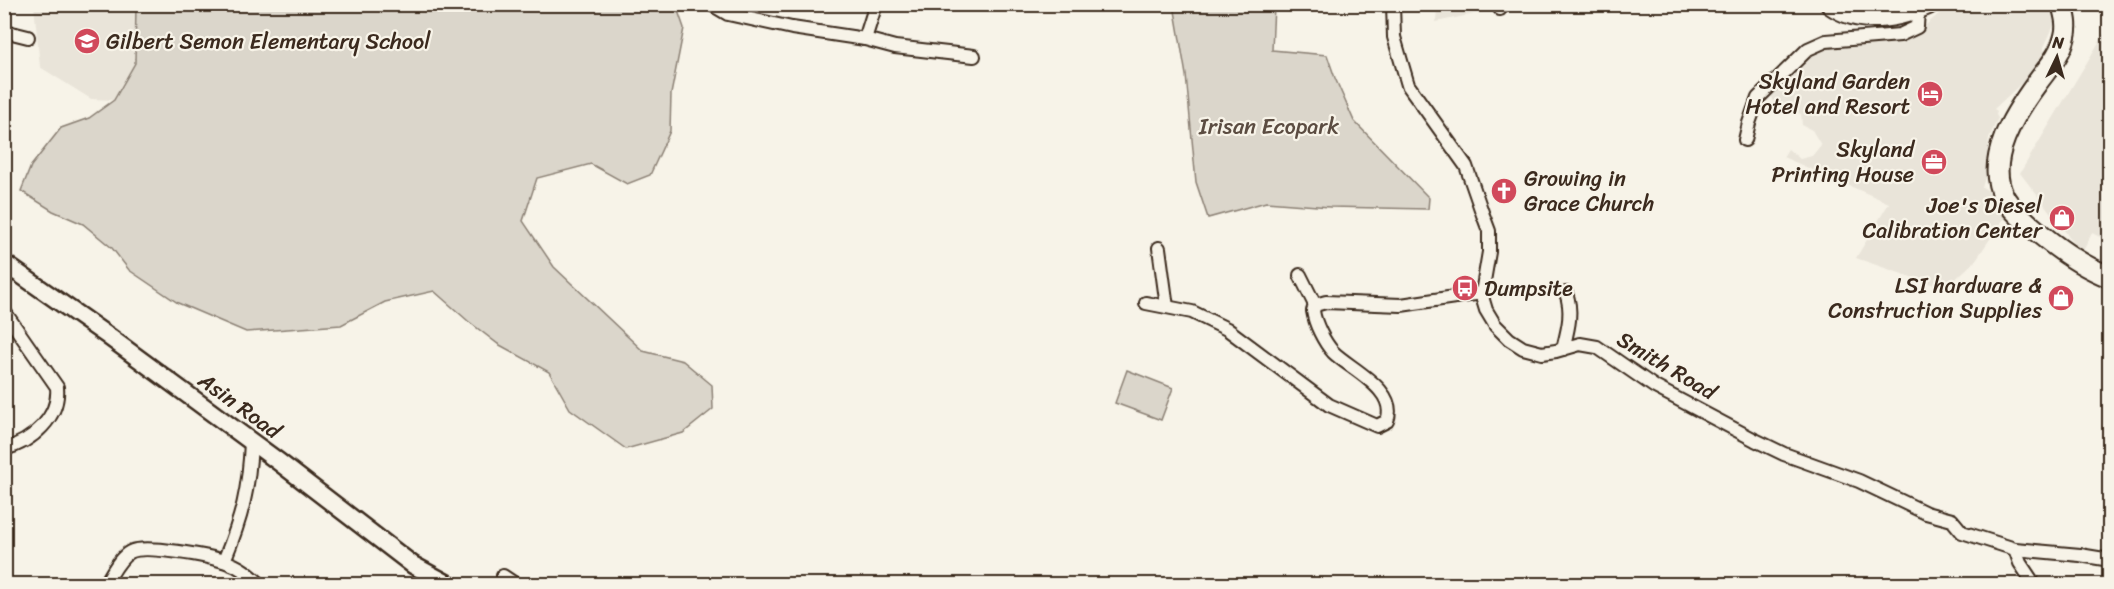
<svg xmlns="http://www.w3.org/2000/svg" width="2114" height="589" font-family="Sriracha,sans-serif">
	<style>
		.built { fill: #e9e4d9 }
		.green { fill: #dbd6cb; stroke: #8b8074; stroke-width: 1.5 }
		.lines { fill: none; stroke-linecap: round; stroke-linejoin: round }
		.minor-casing { stroke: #3b2a1e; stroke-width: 16 }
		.secondary-casing { stroke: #3b2a1e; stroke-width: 21 }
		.trunk-casing { stroke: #3b2a1e; stroke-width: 24 }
		.minor { stroke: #f7f3e8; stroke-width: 12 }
		.secondary { stroke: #f7f3e8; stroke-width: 16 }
		.trunk { stroke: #f7f3e8; stroke-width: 20 }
		.labels { text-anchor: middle; stroke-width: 4.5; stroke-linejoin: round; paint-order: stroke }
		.poi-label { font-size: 22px; fill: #3b2a1e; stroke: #f7f3e8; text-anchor: end }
		.park-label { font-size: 22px; fill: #5b4c41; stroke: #f7f3e8 }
		.street-label { font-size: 22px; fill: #3b2a1e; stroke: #f7f3e8 }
	</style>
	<rect width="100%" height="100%" fill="#f7f3e8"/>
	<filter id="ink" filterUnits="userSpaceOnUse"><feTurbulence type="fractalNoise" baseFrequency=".0167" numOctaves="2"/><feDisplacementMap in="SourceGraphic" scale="12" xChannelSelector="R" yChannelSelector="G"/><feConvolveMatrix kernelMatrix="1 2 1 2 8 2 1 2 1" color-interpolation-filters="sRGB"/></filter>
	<g filter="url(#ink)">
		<g class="built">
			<polygon points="34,5 136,5 135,63 114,100 91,99 40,67"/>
			<polygon points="1437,5 1491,5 1493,10 1436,22"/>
			<polygon points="1969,5 2046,5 2052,10 2056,21 2043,49 2045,51 2026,79 1994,109 1997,111 1996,115 1998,118 1989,138 1986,175 1982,187 1994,194 1991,200 2005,217 1975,261 1949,285 1940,287 1856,258 1889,203 1783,157 1788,149 1800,159 1812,156 1821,145 1812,130 1802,125 1801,114 1792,110 1776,109 1771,94 1812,51 1818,47 1920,30 1941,12"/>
			<polygon points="2104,34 2110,38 2109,238 2106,240 2092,233 2083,251 2077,247 2020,173"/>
		</g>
		<g class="green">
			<polygon points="136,5 676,5 684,28 671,94 670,131 650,175 627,184 591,164 537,178 523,221 554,267 643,351 683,361 712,385 713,409 683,433 626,449 570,409 549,372 498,344 468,321 434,291 385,302 341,325 246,332 178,303 129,270 112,248 83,224 53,211 21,191 31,166 61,128 89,118 114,100 135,63"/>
			<polygon points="1174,5 1274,5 1272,50 1327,55 1335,78 1354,121 1429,198 1428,209 1330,207 1266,202 1208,218 1196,182 1186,75"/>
			<polygon points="1127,370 1173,388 1161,420 1115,403"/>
		</g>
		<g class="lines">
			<defs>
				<g id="minor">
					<polyline points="711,4 728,14 792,28 865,39 895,47 974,56"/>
					<polyline points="1393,4 1394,37 1408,85 1466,166 1483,215 1489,231 1489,252 1482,293 1483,300 1486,310 1495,325 1509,339 1523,348 1542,353 1556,351 1580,344 1597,347 1655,387 1755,440 1784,454 1859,481 1926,513 1952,520 1962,532 2015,549 2080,555 2110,560"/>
					<polyline points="1499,4 1500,9"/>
					<polyline points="4,31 28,37"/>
					<polyline points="865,39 876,4"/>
					<polyline points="1745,140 1749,123 1758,98 1808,49 1826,41 1900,35 1917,27 1918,9"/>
					<polyline points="1159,248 1167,307"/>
					<polyline points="1300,275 1315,305"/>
					<polyline points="4,282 12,269"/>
					<path d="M 1146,303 L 1192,312 L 1227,329 L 1329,405 L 1377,426 L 1387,421 C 1399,390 1350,369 1333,352 C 1324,342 1315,324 1313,311 L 1315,305 L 1326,302 L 1401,305 L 1482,293"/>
					<path d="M 4,311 L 57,387 C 60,417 32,442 4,449"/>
					<path d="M 1563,349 C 1568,329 1573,312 1566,293"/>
					<polyline points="2015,549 2020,563 2034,584"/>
					<path d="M 224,561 C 242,517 249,490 251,442"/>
					<polyline points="503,576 515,584"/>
					<path d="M 105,584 C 112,574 119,558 130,552 C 144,544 210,556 226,562 C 240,566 250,575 260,584"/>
				</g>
				<polyline id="secondary" points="4,263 108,336 279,462 413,565 448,584"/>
				<g id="trunk">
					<path d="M 1831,4 C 1861,25 1896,18 1928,4"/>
					<path d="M 2062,4 C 2065,15 2068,25 2065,36 C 2061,54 2047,69 2037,83 C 2015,113 1984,160 2004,197 C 2010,208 2023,219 2032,227 C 2055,247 2081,266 2110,277"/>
				</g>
			</defs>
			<use href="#minor" class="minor-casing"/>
			<use href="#secondary" class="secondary-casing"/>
			<use href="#trunk" class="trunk-casing"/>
			<use href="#minor" class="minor"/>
			<use href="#secondary" class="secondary"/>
			<use href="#trunk" class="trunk"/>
		</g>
	</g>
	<defs>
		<symbol id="school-disc" viewBox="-11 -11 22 22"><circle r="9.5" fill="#d1495b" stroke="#f7f3e8"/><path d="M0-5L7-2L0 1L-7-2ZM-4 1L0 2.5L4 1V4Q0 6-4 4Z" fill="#fff"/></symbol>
		<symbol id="hotel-disc" viewBox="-11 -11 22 22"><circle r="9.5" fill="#d1495b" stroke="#f7f3e8"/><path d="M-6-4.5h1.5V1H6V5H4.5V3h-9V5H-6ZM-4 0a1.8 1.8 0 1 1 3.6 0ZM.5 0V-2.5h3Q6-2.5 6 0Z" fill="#fff"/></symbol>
		<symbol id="office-disc" viewBox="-11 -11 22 22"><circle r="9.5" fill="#d1495b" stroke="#f7f3e8"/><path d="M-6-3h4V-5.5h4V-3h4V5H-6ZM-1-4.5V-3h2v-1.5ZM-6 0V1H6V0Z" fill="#fff"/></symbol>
		<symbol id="church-disc" viewBox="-11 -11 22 22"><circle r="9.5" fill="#d1495b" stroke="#f7f3e8"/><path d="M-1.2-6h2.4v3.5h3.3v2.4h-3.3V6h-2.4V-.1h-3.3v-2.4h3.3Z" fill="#fff"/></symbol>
		<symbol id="shop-disc" viewBox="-11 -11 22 22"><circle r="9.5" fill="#d1495b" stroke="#f7f3e8"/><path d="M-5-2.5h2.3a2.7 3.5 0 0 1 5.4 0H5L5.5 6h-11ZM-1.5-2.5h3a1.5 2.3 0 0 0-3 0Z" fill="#fff"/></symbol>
		<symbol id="bus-disc" viewBox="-11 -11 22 22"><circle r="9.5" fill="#d1495b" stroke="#f7f3e8"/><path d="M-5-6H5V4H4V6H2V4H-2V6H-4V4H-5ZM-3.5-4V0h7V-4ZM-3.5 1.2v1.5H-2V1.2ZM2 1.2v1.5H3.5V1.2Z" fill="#fff"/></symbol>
	</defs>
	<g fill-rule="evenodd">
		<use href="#school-disc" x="72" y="26" width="30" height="30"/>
		<use href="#hotel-disc" x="1915" y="79" width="30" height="30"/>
		<use href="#office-disc" x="1919" y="147" width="30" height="30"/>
		<use href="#church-disc" x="1489" y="176" width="30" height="30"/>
		<use href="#shop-disc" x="2047" y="203" width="30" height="30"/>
		<use href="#bus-disc" x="1450" y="273" width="30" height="30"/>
		<use href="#shop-disc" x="2046" y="283" width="30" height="30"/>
	</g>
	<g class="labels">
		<g class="poi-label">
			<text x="106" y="49" text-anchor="start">Gilbert Semon Elementary School</text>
			<text x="1910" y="89">Skyland Garden<tspan x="1910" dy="25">Hotel and Resort</tspan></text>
			<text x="1914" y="157">Skyland<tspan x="1914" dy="25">Printing House</tspan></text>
			<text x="1524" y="186" text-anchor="start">Growing in<tspan x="1524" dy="25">Grace Church</tspan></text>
			<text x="2042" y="213">Joe's Diesel<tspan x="2042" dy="25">Calibration Center</tspan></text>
			<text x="2042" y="293">LSI hardware &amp;<tspan x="2042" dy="25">Construction Supplies</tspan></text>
			<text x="1484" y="296" text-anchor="start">Dumpsite</text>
		</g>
		<g class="park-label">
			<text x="1269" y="134">Irisan Ecopark</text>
		</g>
		<g class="street-label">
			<text transform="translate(1667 365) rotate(31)" y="8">Smith Road</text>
			<text transform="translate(240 405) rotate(36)" y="8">Asin Road</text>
		</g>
	</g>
	<rect width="2114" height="589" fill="none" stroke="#f7f3e8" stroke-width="24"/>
	<rect x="12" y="12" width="2090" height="565" fill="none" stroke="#3b2a1e" stroke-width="2" filter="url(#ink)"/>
	<g transform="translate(2057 57) rotate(5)" stroke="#f7f3e8" stroke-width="4.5" paint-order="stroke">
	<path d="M0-4.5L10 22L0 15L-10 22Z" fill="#3b2a1e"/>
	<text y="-9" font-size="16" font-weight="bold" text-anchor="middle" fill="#3b2a1e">N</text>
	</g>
</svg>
